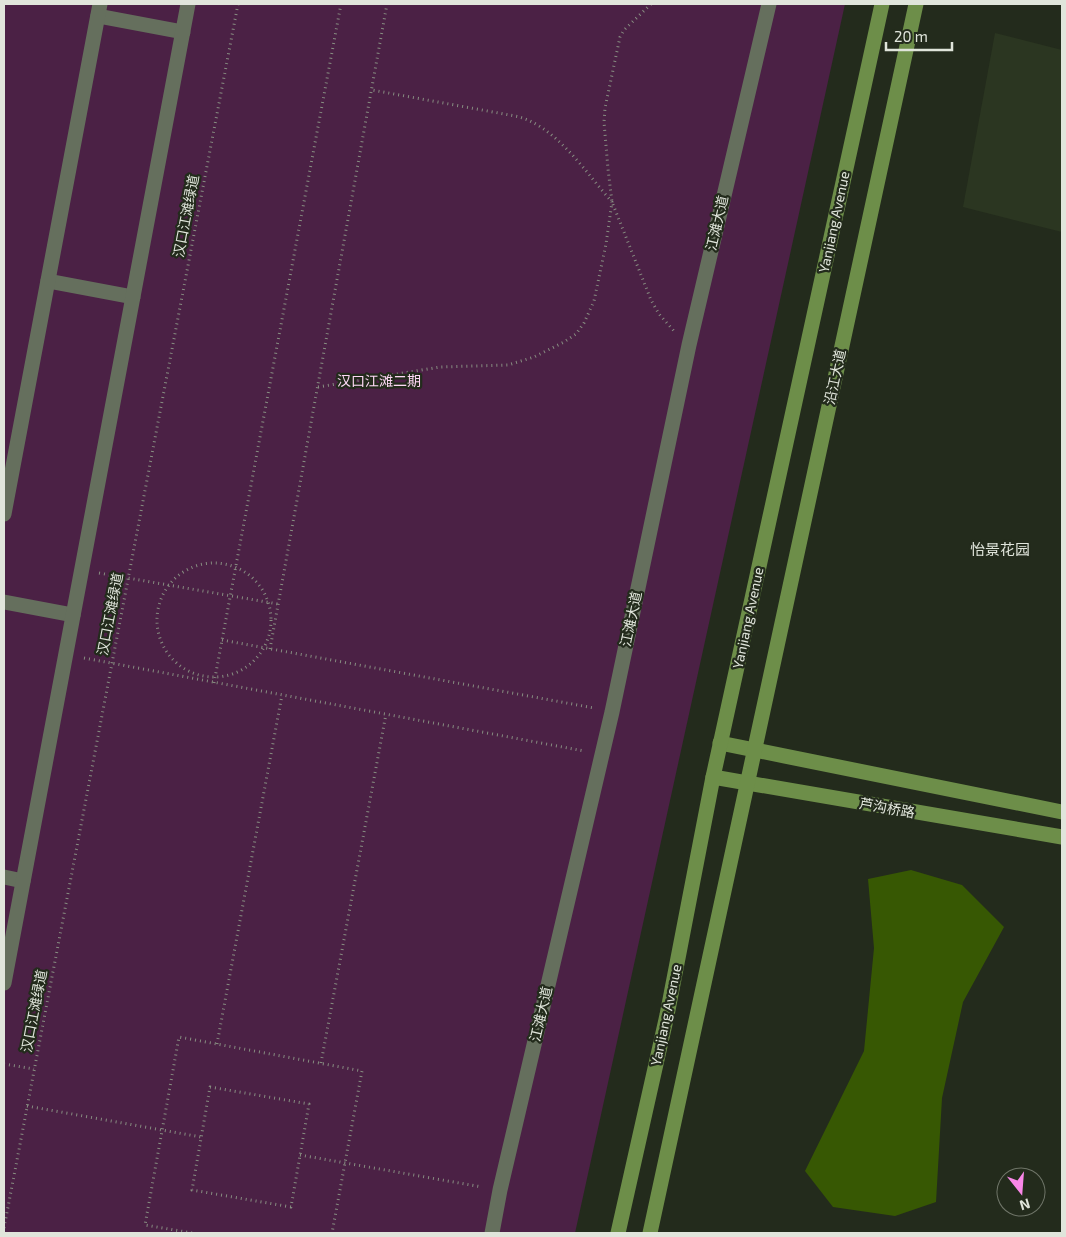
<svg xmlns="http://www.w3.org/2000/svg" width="1066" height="1237" font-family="'Exo 2','Noto Sans SC',sans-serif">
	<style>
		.built { fill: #2b3621 }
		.green { fill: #4b2145 }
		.building { fill: #375803 }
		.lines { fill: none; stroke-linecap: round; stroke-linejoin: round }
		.path { stroke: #878d81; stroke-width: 3; stroke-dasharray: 1 4; stroke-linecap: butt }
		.minor { stroke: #656f5d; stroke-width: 15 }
		.major { stroke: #6d8e49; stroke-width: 15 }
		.labels { text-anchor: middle; stroke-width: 4.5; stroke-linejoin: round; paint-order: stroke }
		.street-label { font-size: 14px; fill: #e0e5db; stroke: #232b1c }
		.park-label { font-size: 14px; fill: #fdd7f5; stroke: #232b1c }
		.neighbourhood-label { font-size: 15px; fill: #e0e5db; stroke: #232b1c }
	</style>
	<rect width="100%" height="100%" fill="#232b1c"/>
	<polygon class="built" points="995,33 1062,50 1062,232 963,207"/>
	<polygon class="green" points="4,4 845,4 575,1233 4,1233"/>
	<polygon class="building" points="911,870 962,885 1004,927 963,1002 942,1098 936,1202 895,1216 833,1207 805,1171 864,1051 874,948 868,879"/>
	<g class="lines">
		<g class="path">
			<polyline points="651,4 624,30 620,37 605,108 604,122 608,169 612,202 651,300 659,314 674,331"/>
			<path d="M 318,387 L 440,367 L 508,365 L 534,357 L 564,342 L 576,334 L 584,323 L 594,301 L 606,244 L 612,202 C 586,173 555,124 515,116 L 372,90"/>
			<circle cx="214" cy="620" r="57"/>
			<polyline points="99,573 278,604"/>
			<polyline points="222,640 594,708"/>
			<polyline points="270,649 387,4"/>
			<polyline points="84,658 584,751"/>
			<polyline points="214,683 341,4"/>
			<polyline points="217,1044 282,695"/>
			<polyline points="321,1063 386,714"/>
			<polyline points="4,1064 34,1069"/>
			<polygon points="210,1087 309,1104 291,1207 192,1190"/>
			<polyline points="27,1106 201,1137"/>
			<polyline points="300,1155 482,1187"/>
			<polyline points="4,1228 238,4"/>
			<polyline points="192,1233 145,1225 179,1037 362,1071 332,1233"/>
		</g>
		<g class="minor">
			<polyline points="98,16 183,32"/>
			<polyline points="48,281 133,297"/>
			<polyline points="4,514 100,4"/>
			<polyline points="4,602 73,615"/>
			<polyline points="4,877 23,881"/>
			<polyline points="4,983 188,4"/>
			<polyline points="492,1233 500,1190 612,712 689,345 769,4"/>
		</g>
		<g class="major">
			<polyline points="720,743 1062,812"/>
			<polyline points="713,777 1062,837"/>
			<polyline points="618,1233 667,1015 713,777 882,4"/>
			<polyline points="650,1233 916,4"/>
		</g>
	</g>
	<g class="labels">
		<g class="street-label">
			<text transform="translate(186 216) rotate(-79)" y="5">汉口江滩绿道</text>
			<text transform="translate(834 222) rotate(-78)" y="5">Yanjiang Avenue</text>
			<text transform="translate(717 223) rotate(-77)" y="5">江滩大道</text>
			<text transform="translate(835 377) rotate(-78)" y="5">沿江大道</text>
			<text transform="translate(110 614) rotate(-79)" y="5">汉口江滩绿道</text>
			<text transform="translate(748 618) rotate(-78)" y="5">Yanjiang Avenue</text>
			<text transform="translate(631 619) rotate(-78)" y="5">江滩大道</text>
			<text transform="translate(887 808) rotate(10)" y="5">芦沟桥路</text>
			<text transform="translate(34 1011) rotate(-79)" y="5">汉口江滩绿道</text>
			<text transform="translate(541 1014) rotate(-77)" y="5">江滩大道</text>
			<text transform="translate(666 1015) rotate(-78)" y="5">Yanjiang Avenue</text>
		</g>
		<g class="park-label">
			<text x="379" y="386">汉口江滩二期</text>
		</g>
		<g class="neighbourhood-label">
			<text x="1000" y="555">怡景花园</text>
		</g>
	</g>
	<rect width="1066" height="1237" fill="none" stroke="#e0e5db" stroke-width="10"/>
	<g transform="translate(1021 1192) rotate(163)"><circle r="24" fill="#232b1c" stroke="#6f7568"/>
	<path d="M0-4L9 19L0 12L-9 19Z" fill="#fa87e8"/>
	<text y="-8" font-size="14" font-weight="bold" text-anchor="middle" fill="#e0e5db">N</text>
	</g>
	<path d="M886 42v8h66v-8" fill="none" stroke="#e0e5db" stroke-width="2.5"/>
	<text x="894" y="42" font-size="15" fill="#e0e5db" stroke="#232b1c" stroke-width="4" paint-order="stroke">20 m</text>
</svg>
